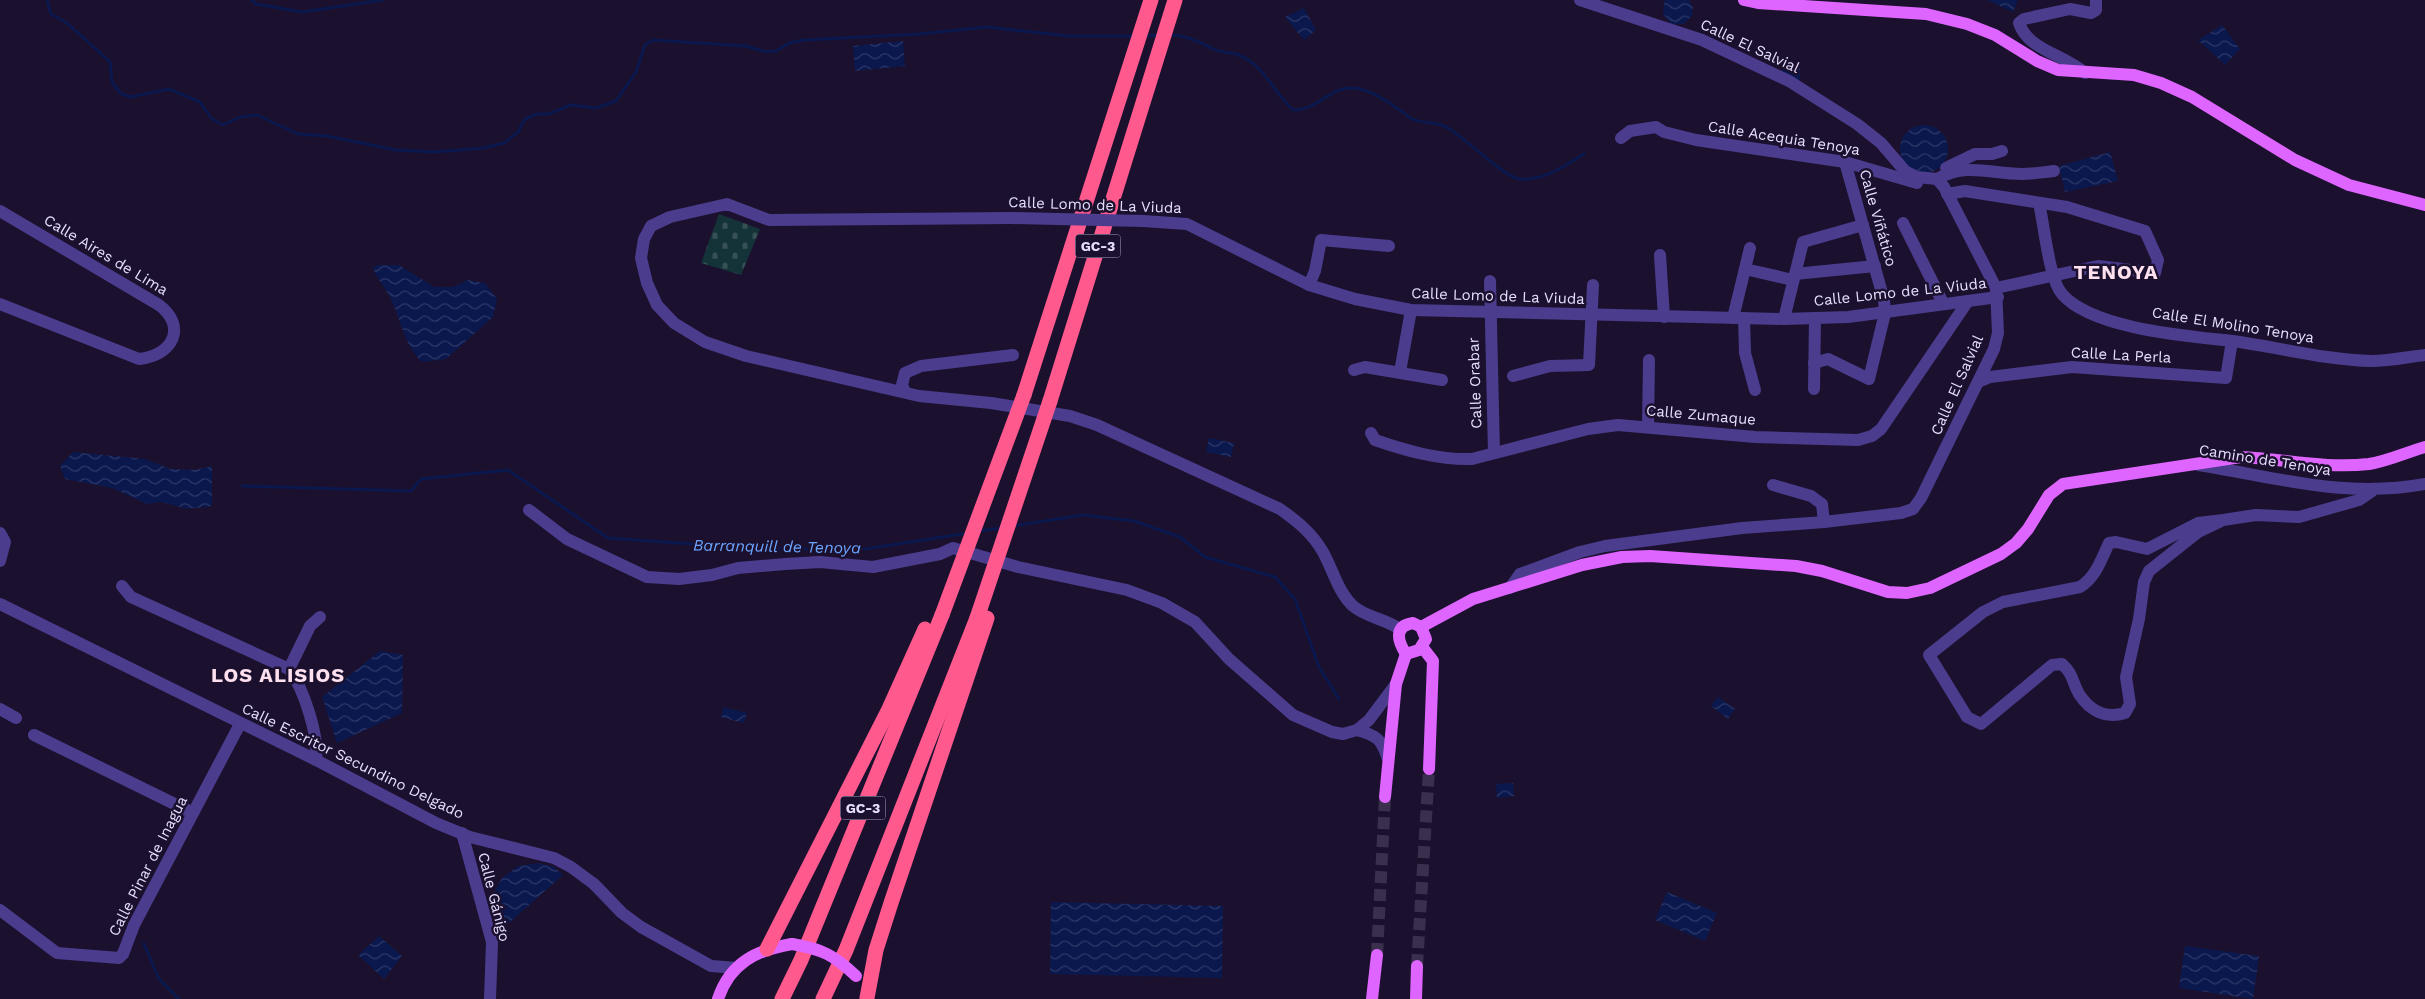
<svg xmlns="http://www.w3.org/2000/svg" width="2425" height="999" font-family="'Work Sans',sans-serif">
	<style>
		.cemetery { fill: url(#cemetery-stones) }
		.water { fill: url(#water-waves) }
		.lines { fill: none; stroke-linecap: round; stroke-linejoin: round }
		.stream { stroke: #0a184e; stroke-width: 3 }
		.major-tunnel { stroke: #3a304d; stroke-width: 12; stroke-dasharray: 12 6; stroke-linecap: butt }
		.minor { stroke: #4c3c8d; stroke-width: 12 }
		.major { stroke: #de65ff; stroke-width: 12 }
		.highway { stroke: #ff598e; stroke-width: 15 }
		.minor-bridge { stroke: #4c3c8d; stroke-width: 12 }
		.major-bridge { stroke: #de65ff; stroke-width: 12 }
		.highway-bridge { stroke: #ff598e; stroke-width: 15 }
		.labels { text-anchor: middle; stroke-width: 5; stroke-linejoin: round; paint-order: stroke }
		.shield { fill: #1b112e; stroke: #aaa0c0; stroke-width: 1 }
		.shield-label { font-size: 14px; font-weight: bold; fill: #e7deff }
		.street-label { font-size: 15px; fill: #e7deff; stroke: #1b112e }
		.water-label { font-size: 16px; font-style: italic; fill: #6ca4ff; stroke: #1b112e }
		.district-label { font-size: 20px; font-weight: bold; letter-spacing: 1px; fill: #ffe0ef; stroke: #1b112e }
	</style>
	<defs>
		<pattern id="cemetery-stones" width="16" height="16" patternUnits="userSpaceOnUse" patternTransform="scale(1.25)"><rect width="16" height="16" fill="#143338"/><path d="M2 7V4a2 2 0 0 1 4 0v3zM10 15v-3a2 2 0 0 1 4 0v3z" fill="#365056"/></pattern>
		<pattern id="water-waves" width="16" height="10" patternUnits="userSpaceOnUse" patternTransform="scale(1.25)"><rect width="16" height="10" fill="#0a184e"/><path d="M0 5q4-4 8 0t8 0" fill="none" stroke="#2e3969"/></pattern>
	</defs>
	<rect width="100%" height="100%" fill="#1b112e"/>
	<polygon class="cemetery" points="719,214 760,229 741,275 701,263"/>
	<g class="water">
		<polygon points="1666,0 1689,0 1693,7 1692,16 1683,24 1671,24 1663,14 1664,2"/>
		<polygon points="1987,0 2018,0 2013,12"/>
		<polygon points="1304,8 1316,30 1304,40 1285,17"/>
		<polygon points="2222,25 2240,49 2225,65 2198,40"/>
		<polygon points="903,41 905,66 855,71 853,46"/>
		<polygon points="1784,61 1800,64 1800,81 1782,72"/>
		<circle cx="1924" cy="149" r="24"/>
		<polygon points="2110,152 2118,181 2065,192 2059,166"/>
		<path d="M 377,265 L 399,265 L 434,287 L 453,287 L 468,280 L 485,283 L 497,299 L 493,317 L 446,359 L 422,362 C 403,344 401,318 389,295 C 384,286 377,279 373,268 Z"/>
		<polygon points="1209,438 1234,443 1231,457 1206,452"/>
		<polygon points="73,452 145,459 170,469 195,470 212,466 212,506 188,509 161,502 147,504 112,488 65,479 60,466"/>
		<polygon points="380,651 403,655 402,713 337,743 322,697"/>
		<polygon points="1718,697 1735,709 1728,719 1711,706"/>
		<polygon points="723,707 747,713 744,723 721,717"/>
		<polygon points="1513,783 1514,796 1497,798 1496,784"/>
		<polygon points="539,863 554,867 563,875 502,929 493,906 494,892 502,878 518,866"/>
		<polygon points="1667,892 1717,913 1705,941 1655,920"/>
		<polygon points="1051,902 1223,906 1222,978 1050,974"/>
		<polygon points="379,936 402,956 384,979 358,955"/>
		<polygon points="2185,946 2259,956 2253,999 2179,988"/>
	</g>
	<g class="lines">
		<g class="stream">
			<polyline points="47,0 51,14 67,23 110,62 112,82 120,93 130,97 169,89 200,102 212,119 223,125 240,117 257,115 298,134 327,136 396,150 434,152 483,148 504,143 518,132 525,119 537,114 549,114 570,105 596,108 616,101 636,72 645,45 653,40 746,46 766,52 776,51 789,43 804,40 919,34 987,27 1069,36 1134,36"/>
			<polyline points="251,0 256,4 302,12 383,0"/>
			<path d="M 1168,35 C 1188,35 1198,42 1216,50 C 1223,53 1231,52 1239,55 C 1264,65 1274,93 1293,110 C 1319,111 1332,82 1360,89 C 1374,92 1388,102 1400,110 C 1405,113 1408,117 1412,119 C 1423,124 1435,121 1446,127 C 1465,137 1503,177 1520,179 C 1544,181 1564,166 1584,154"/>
			<polyline points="1143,36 1159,35"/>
			<polyline points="242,486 411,491 421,479 508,470 608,538 763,549 865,549 968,533"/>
			<polyline points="1013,526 1083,515 1134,521 1180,537 1205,557 1275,577 1295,599 1319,667 1339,699"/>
			<polyline points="979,531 1002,528"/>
			<polyline points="144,944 159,979 179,999"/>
		</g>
		<g class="major-tunnel">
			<polyline points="1377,955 1385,797"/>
			<polyline points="1417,966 1429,769"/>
		</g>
		<g class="minor">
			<path d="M 2085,73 C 2063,54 2028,50 2019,23 L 2024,19 L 2070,9 L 2091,13 L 2096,10 L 2096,0"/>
			<polyline points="1621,138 1630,131 1656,127 1664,132 1696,140 1845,162 1917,183"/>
			<polyline points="1946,168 1975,154 1992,154 2002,151"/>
			<path d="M 1937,179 C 1967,162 1990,174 2022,174 C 2033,174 2044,172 2054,171"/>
			<polyline points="1947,194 1965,191 2067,207 2145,231 2158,260 2155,273 2098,266 1996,288"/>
			<path d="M 2039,203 C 2044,224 2049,279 2062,294 C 2092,329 2188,336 2232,341 C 2278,347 2325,360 2372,361 C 2389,361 2408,357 2425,355"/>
			<path d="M 0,211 L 159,305 C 188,327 172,356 139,359 L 0,304"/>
			<path d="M 1011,218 L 769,220 L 727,204 L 670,217 L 651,226 L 644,239 L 641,258 L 647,283 L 657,305 L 674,323 L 705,342 L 746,356 L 919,396 L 991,403 L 1070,416 L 1097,425 L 1280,509 C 1298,522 1312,533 1323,552 C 1333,570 1338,592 1353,606 C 1367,618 1387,619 1401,630"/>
			<polyline points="1143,221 1187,224 1309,285 1355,299 1411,310 1784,319 1848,317 1998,297"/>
			<polyline points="1903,223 1943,303"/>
			<polyline points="1660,255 1664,317"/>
			<polyline points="1745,269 1793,280"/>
			<polyline points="1795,274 1875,266"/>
			<polyline points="1490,281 1494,453"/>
			<polyline points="1309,285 1315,271 1321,240 1389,246"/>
			<polyline points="1733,318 1750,248"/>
			<polyline points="1744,318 1745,353 1755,390"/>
			<polyline points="1784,319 1803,242 1863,225"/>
			<polyline points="1814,363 1828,359 1869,379 1885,313 1884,300 1845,162"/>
			<polyline points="1354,370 1365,367 1442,380"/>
			<polyline points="1400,372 1411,310"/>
			<polyline points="1513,376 1550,366 1589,365 1593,285"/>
			<polyline points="1978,382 1990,377 2072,367 2226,378 2232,341"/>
			<polyline points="1814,389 1815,318"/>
			<polyline points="905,392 902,385 905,373 921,366 1013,355"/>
			<polyline points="1648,427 1649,360"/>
			<path d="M 1371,433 L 1375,440 C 1407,451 1439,460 1472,459 L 1588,429 L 1618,425 L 1755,437 L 1858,440 L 1872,436 L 1881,429 L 1968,301"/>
			<path d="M 2198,465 C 2276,477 2344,499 2425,484"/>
			<polyline points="1773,485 1811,496 1822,504 1824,522"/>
			<polyline points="529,510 567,539 647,577 679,579 712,575 738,568 785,564 820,562 873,567 940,554 953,548 1018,567 1127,590 1162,603 1195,622 1229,659 1293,715 1332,732 1343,734 1357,730"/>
			<path d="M 2223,520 L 2198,523 L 2147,549 L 2116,542 L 2109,543 C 2101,560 2096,577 2080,587 L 2003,602 L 1983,612 L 1929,655 L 1967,717 L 1981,724 L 2052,665 L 2062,664 C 2074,675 2072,682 2079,694 C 2090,711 2106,719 2125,713 L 2130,704 L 2126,677 L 2139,619 L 2144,582 L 2149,571 L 2198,532 L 2223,520 L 2256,515 L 2299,517 L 2359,500 L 2372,491"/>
			<polyline points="0,533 5,542 0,561"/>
			<path d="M 122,586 L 131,597 L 289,669 C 304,689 319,736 316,760"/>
			<polyline points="1510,588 1520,574 1580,552 1605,546 1742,528 1824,522 1901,513 1913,509 1921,498 1994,349 1998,333 1996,288 1944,187 1937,179 1917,177 1905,171 1881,143 1857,124 1789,81 1702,40 1580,0"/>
			<polyline points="0,604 316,760 436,823 470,837 554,858 571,867 594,884 622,913 641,927 711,966 737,968"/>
			<polyline points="289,669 310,626 320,617"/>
			<polyline points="0,709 16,718"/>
			<polyline points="34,735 193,813"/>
			<path d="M 1388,759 C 1381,739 1378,736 1357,730 L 1369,720 L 1396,684"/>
			<polyline points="462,833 492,942 490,999"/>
			<polyline points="0,910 57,953 119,958 123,954 134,925 240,724"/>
		</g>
		<g class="major">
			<polyline points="1744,0 1758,3 1926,14 1967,24 1995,35 2037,61 2058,70 2134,75 2161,83 2192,97 2295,160 2349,185 2425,205"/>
			<path d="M 1413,623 L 1421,627 L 1426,639 L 1419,650 L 1406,654 C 1398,642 1393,626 1413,623 Z"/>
			<path d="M 1421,627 L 1473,599 L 1582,565 L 1622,557 L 1650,556 L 1796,566 L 1822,571 L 1888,592 L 1907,593 L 1930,588 L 2001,554 L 2016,543 L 2028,529 L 2049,495 L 2063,484 L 2241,457 C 2284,459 2326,469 2369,464 C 2388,461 2407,452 2425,447"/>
			<polyline points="1423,648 1433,661 1429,769"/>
			<polyline points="1385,797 1396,684 1406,654"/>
			<path d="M 718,999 C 730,963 756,950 792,944"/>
			<polyline points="1372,999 1377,955"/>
			<polyline points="1416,999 1417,966"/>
		</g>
		<g class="highway">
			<polyline points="1024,395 1151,0"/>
			<polyline points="1050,401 1175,0"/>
			<polyline points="767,949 888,711 925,629"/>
			<polyline points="867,998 876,950 891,903 987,618"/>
			<polyline points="782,999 801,960 942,615"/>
			<polyline points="823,999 846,950 977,618"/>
		</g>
		<polyline class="minor-bridge" points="1011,218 1143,221"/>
		<path class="major-bridge" d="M 792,944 C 822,949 834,955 856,976"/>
		<g class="highway-bridge">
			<polyline points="942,615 1024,395"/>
			<polyline points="977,618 1050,401"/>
		</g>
	</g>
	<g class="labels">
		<g class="shield">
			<rect x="1075.5" y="234.5" width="45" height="23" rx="4"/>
			<rect x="840.5" y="796.5" width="45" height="23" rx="4"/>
		</g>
		<g class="shield-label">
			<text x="1098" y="251">GC-3</text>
			<text x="863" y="813">GC-3</text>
		</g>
		<g class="street-label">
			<text transform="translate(1750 46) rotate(25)" y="5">Calle El Salvial</text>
			<text transform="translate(1784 138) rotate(9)" y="5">Calle Acequia Tenoya</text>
			<text transform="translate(1095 205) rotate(2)" y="5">Calle Lomo de La Viuda</text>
			<text transform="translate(1878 218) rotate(74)" y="5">Calle Viñático</text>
			<text transform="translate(106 255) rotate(31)" y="5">Calle Aires de Lima</text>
			<text transform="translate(1900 292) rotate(-6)" y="5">Calle Lomo de La Viuda</text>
			<text transform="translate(1498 296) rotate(2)" y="5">Calle Lomo de La Viuda</text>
			<text transform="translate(2233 325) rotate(9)" y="5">Calle El Molino Tenoya</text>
			<text transform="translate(2121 355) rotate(3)" y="5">Calle La Perla</text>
			<text transform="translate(1475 383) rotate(-92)" y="5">Calle Orabar</text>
			<text transform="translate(1957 385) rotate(-66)" y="5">Calle El Salvial</text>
			<text transform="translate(1701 415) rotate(5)" y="5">Calle Zumaque</text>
			<text transform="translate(2265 460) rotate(9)" y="5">Camino de Tenoya</text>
			<text transform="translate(353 761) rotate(26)" y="5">Calle Escritor Secundino Delgado</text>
			<text transform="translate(148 866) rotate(-63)" y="5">Calle Pinar de Inagua</text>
			<text transform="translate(494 897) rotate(76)" y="5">Calle Gánigo</text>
		</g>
		<g class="water-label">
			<text transform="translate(777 546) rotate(1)" y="6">Barranquill de Tenoya</text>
		</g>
		<g class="district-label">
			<text x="2116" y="279">TENOYA</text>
			<text x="278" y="682">LOS ALISIOS</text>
		</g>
	</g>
</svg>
